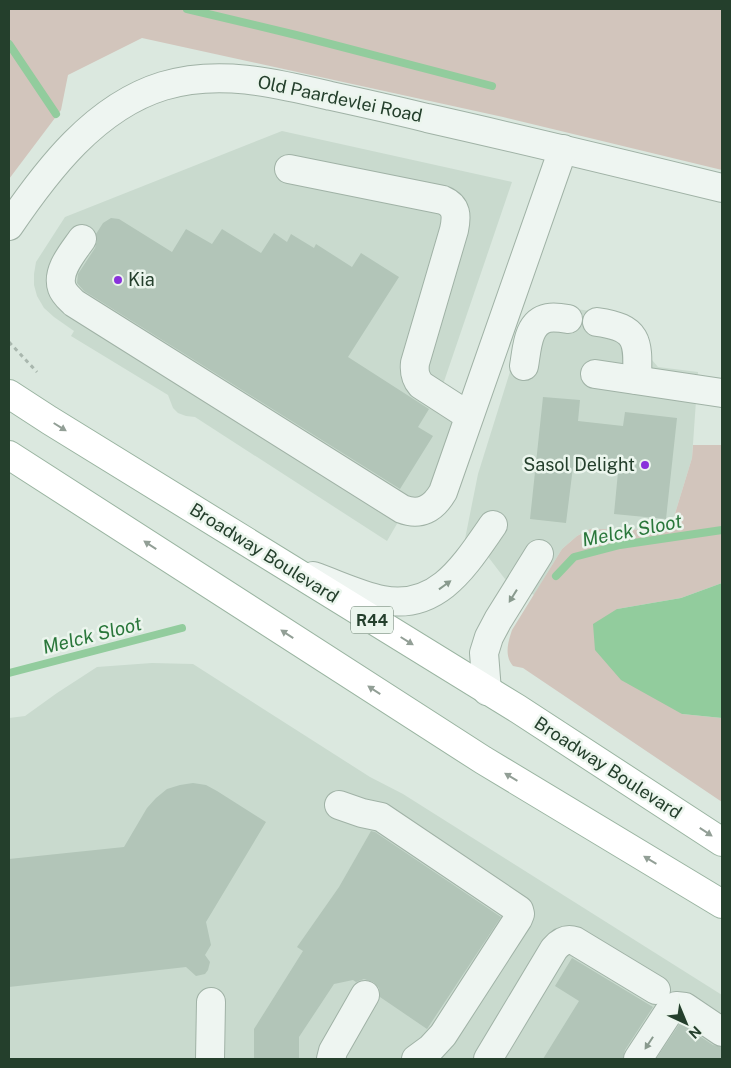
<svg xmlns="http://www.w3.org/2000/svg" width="731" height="1068" font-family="'Public Sans',sans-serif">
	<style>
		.built { fill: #c9dace }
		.green { fill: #d2c5bc }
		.water { fill: #92cc9d }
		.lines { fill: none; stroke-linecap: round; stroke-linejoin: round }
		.stream { stroke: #92cc9d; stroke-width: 8 }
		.building { fill: #b2c5b8 }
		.minor-casing { stroke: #a0b2a6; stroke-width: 30 }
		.major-casing { stroke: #9ab4a1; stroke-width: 30 }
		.path { stroke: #a9b7ae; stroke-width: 3; stroke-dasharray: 4 4; stroke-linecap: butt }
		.minor { stroke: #eef5f1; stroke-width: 28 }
		.major { stroke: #fff; stroke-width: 28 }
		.oneway { fill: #929f96 }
		.oneway2 { fill: #899a8e }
		.poi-dot { fill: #8932db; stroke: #ebf5ed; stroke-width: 2 }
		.labels { text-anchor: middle; stroke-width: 5; stroke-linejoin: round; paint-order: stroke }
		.shield { fill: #ebf5ed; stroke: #607666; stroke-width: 1 }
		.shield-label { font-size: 16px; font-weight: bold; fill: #243f2c }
		.street-label { font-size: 18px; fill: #243f2c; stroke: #ebf5ed }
		.poi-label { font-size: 18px; fill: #243f2c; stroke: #ebf5ed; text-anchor: start }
		.water-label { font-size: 19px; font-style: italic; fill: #2a773b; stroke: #ebf5ed }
	</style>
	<rect width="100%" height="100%" fill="#dbe8df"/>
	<g class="built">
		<polygon points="282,131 512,182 436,405 452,416 452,422 430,491 423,496 412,498 387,541 195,417 186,416 178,413 173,408 168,395 71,336 74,331 54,317 44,308 37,296 34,285 34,274 36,262 65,217"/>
		<polygon points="569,308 598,312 637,328 652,360 658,367 698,372 692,458 670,530 590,529 577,536 562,549 534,595 505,579 486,554 465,539 478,474 525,324"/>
		<polygon points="152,663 193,664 370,777 403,794 722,995 722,1059 9,1059 9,718 25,716 57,693 97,667"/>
	</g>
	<g class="green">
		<polygon points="9,9 722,9 722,170 503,117 142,38 68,75 61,110 9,179"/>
		<path d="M 693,445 L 722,445 L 722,583 L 681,598 L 617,609 L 682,714 L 722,718 L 722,802 L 523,668 L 513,666 C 504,656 508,642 512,630 L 562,549 L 577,536 L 590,529 L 670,530 L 692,458 Z"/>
	</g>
	<polygon class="water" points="722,583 722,718 682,714 621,680 595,650 593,624 617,609 681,598"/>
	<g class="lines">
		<g class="stream">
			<polyline points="187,9 296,35 492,86"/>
			<polyline points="9,44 56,114"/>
			<polyline points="556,576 574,557 620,545 722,530"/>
			<polyline points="9,673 182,628"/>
		</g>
	</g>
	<g class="building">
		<polygon points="111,218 119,219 172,252 186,229 212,244 222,229 261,253 274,233 287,242 291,234 314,248 316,244 352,267 361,253 399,277 348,357 429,409 418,427 433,436 400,489 84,291 77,283 78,274 95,248 97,241 96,234 103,223"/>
		<polygon points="543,397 580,400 578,421 623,426 625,412 677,418 666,519 614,514 618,472 573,467 566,523 530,519"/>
		<polygon points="193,783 206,785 217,791 266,822 206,922 211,945 205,955 210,962 208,970 205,974 196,976 186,967 9,987 9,859 124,847 147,808 156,798 167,789 180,785"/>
		<polygon points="371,831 375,832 501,917 427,1029 380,997 379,988 373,982 364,979 356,982 353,980 334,984 299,1037 299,1059 254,1059 254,1029 303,951 297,947 339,887"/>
		<polygon points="572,958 653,1007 625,1050 623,1059 543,1059 579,1001 555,986"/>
		<polygon points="680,1023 713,1045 722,1047 722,1059 656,1059"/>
	</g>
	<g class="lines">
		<defs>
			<g id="minor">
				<path d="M 289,169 L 443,200 C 457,206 457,216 454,230 L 415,363 C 414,372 415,378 421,385 L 469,416"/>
				<path d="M 9,226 C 47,170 95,107 163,86 C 219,69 276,83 331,96 C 363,103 395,110 427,118 C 525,140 624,164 722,188"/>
				<path d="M 82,239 C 73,252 56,271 62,288 C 64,294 70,299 74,303 L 402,509 C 420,516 433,509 443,492 L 563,149"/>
				<path d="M 597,322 C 640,328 638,342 637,380"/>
				<path d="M 524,366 C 527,350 527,322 548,318 C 554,317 562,318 568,319"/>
				<polyline points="595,374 722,393"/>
				<path d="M 313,576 C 336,584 359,595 382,600 C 438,611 465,565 493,525"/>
				<polyline points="487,691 484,653 489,637 498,620 539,554"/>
				<polyline points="339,805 362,813 381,817 519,910 520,914 518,919 443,1035 431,1048 416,1059"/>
				<polyline points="210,1059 211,1002"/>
				<polyline points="331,1059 333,1051 365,995"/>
				<path d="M 488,1059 L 554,949 C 560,942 566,938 575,941 L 656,990"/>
				<polyline points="638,1059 670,1010 676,1006 685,1007 722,1032"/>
			</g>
			<g id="major">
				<polyline points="9,394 49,420 518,709 722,842"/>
				<polyline points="9,455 483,760 722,904"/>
			</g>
		</defs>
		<use href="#minor" class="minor-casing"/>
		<use href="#major" class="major-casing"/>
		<polyline class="path" points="9,342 37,372"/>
		<use href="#minor" class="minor"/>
		<use href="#major" class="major"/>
	</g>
	<defs><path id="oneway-solid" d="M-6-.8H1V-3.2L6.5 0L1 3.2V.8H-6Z" transform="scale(1.25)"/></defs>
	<g class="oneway">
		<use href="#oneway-solid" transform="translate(60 427) rotate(32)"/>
		<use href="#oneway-solid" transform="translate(150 545) rotate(-147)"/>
		<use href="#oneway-solid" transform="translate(287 634) rotate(-147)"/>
		<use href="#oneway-solid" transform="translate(407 641) rotate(32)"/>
		<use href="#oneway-solid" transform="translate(374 690) rotate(-147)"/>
		<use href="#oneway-solid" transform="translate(511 777) rotate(-149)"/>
		<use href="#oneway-solid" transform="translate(706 832) rotate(33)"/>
		<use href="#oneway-solid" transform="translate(650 860) rotate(-149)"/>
	</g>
	<g class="oneway2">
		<use href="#oneway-solid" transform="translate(445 585) rotate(-36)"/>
		<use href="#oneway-solid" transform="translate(513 596) rotate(122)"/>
		<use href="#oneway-solid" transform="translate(649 1043) rotate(123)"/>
	</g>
	<g class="poi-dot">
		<circle cx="118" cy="280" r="5"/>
		<circle cx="645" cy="465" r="5"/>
	</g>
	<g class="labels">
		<rect class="shield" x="351" y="606.5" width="42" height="27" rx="4"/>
		<g class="shield-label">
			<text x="372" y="626">R44</text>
		</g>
		<g class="street-label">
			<text transform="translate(340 99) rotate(12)" y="6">Old Paardevlei Road</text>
			<text transform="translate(264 553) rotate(32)" y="6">Broadway Boulevard</text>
			<text transform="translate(608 768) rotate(33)" y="6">Broadway Boulevard</text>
		</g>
		<g class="poi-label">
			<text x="128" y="286">Kia</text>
			<text x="635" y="471" text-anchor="end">Sasol Delight</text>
		</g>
		<g class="water-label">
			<text transform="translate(632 530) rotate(-11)" y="7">Melck Sloot</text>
			<text transform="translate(92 635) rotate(-14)" y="7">Melck Sloot</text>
		</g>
	</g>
	<rect width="731" height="1068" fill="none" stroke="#243f2c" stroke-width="20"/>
	<g transform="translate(686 1023) rotate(136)" stroke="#ebf5ed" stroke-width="4" paint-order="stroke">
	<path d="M0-4L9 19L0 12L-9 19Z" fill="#243f2c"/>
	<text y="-8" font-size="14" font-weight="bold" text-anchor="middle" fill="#243f2c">N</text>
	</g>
</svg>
